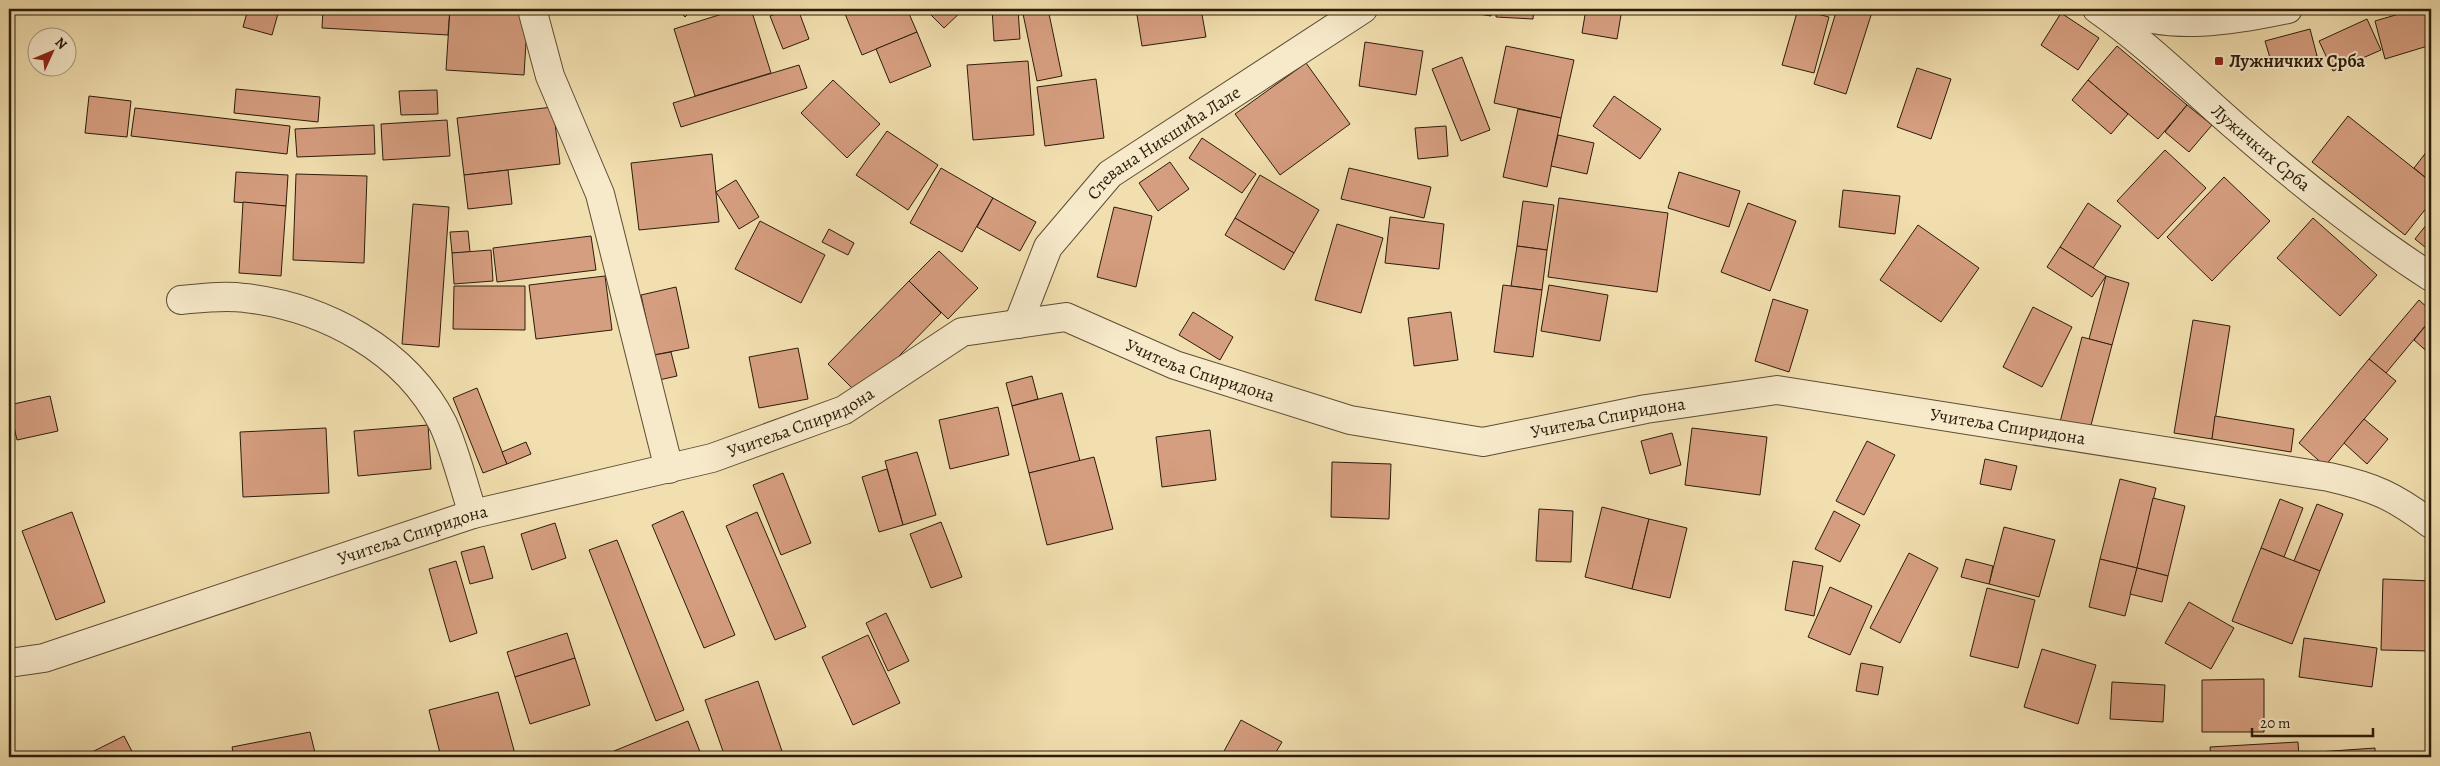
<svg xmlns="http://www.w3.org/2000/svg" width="2440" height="766" font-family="Alegreya,serif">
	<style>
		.building { fill: #d69e80; stroke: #2b1c0b }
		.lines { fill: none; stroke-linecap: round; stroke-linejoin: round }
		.street-casing { stroke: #5d4d34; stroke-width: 30 }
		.street { stroke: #f7eacb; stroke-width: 28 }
		.poi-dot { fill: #8f2418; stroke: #f7eacb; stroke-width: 2 }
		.labels { text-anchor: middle; stroke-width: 4; stroke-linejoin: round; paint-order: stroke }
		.poi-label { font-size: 18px; font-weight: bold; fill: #2b1c0b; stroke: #f7eacb; text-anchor: start }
		.street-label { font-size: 18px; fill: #2b1c0b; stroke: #f7eacb }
	</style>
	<rect width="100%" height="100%" fill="#f2dfaf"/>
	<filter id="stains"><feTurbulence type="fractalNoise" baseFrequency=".004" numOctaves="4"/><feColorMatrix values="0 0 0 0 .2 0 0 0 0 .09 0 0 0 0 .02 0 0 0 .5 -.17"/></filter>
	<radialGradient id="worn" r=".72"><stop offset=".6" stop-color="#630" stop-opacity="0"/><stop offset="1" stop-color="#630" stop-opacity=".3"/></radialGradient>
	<g class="building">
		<polygon points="248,9 279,10 272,35 243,27"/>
		<polygon points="323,9 450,9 448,35 322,28"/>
		<polygon points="450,9 528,10 524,75 446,70"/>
		<polygon points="678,9 693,9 685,17"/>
		<polygon points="738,9 751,9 771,73 695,96 674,29"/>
		<polygon points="788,9 798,9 809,39 783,49 770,16"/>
		<polygon points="843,9 907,9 917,32 862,55"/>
		<polygon points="925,9 964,9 944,28"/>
		<polygon points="992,9 1018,9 1020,39 994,41"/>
		<polygon points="1022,9 1048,9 1062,76 1037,81"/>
		<polygon points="1136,9 1201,9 1206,37 1142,46"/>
		<polygon points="1461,9 1492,9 1491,16 1460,11"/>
		<polygon points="1496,9 1534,9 1533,19 1496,17"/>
		<polygon points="1586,9 1622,9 1617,39 1582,33"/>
		<polygon points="1798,9 1829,17 1814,73 1782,65"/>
		<polygon points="1837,9 1873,9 1846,94 1814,84"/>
		<polygon points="2416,9 2428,9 2431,20 2431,45 2385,59 2375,21"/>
		<polygon points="2061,13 2099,38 2078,70 2041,45"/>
		<polygon points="2367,19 2381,50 2333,71 2319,41"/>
		<polygon points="2310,29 2317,56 2273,68 2265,41"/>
		<polygon points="917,32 931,66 890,83 876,49"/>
		<polygon points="1365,42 1423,51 1416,95 1359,86"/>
		<polygon points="1506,46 1574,60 1561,118 1494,103"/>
		<polygon points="2117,46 2187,105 2158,139 2088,80"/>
		<polygon points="1462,57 1490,130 1461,141 1432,69"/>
		<polygon points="1028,61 1034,135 973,140 967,65"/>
		<polygon points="1306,63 1350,124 1280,175 1235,114"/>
		<polygon points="799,65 807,88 681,127 673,103"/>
		<polygon points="1917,68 1951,79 1931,139 1897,127"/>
		<polygon points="1096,79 1104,138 1045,146 1037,87"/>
		<polygon points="833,80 880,124 847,158 801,113"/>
		<polygon points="2088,80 2128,114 2111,134 2072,100"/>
		<polygon points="2431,81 2431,92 2426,88"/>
		<polygon points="236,89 320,97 318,122 234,113"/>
		<polygon points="437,90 438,114 401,115 399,91"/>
		<polygon points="89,96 131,101 127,137 85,133"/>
		<polygon points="1614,96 1661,129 1640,159 1593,126"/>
		<polygon points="2187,105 2212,125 2189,152 2165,132"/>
		<polygon points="553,107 560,164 464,175 457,118"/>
		<polygon points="135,108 290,126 287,154 131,136"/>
		<polygon points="1518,109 1561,118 1547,187 1503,177"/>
		<polygon points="2348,116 2431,182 2431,202 2405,235 2312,162"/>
		<polygon points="447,120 450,156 383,160 381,124"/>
		<polygon points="374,125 375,154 297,157 295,129"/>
		<polygon points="1446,126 1448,156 1418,159 1415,128"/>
		<polygon points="887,131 938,165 908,210 856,175"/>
		<polygon points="1558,135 1594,143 1587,174 1551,166"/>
		<polygon points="1202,138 1256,174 1242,193 1189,158"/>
		<polygon points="2431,146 2431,182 2414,168"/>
		<polygon points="2165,150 2206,188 2158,239 2117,201"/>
		<polygon points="712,154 719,222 639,230 631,163"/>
		<polygon points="1170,162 1189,189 1158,211 1139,183"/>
		<polygon points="941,168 993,198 962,252 910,223"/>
		<polygon points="1349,168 1431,187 1424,218 1341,199"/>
		<polygon points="508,170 512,204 468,209 464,175"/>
		<polygon points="236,172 288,175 286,206 234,202"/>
		<polygon points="1679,172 1740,191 1729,227 1668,208"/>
		<polygon points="296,174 367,176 364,263 293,260"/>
		<polygon points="1260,175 1319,210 1294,253 1235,218"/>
		<polygon points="2224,177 2270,221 2212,281 2167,237"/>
		<polygon points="736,180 759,217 739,229 716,192"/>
		<polygon points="1843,190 1900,196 1895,234 1839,227"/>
		<polygon points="993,198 1036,222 1020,251 977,227"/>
		<polygon points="1559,198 1668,213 1657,292 1548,277"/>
		<polygon points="1523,201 1554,205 1547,250 1517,246"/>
		<polygon points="243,202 286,206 281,276 239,273"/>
		<polygon points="1748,203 1796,221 1770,291 1721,272"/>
		<polygon points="2088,203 2121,226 2093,268 2060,247"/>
		<polygon points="413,204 449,207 439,347 402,344"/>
		<polygon points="1114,207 1152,216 1136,287 1097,277"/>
		<polygon points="1390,217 1444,224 1439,269 1385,263"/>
		<polygon points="1235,218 1294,253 1284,270 1225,235"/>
		<polygon points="2313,218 2377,275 2340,316 2277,258"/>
		<polygon points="2431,219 2431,252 2415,239"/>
		<polygon points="760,221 825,255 801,303 735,269"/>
		<polygon points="1337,224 1383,238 1361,313 1315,300"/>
		<polygon points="1918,225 1979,268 1941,322 1880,280"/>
		<polygon points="829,229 854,243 848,255 822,242"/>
		<polygon points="468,231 470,252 452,253 450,232"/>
		<polygon points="591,236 596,270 497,282 493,248"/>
		<polygon points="1517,246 1547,250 1542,290 1511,286"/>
		<polygon points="2060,247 2106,276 2092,297 2047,267"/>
		<polygon points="491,250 493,281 454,284 452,253"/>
		<polygon points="939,251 978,288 948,319 909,281"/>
		<polygon points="605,276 612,330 536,339 529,285"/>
		<polygon points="2106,276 2129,283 2112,345 2089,339"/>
		<polygon points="909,281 941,313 860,396 828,364"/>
		<polygon points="1503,285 1542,290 1533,357 1494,352"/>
		<polygon points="1549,285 1608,295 1600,341 1541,331"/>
		<polygon points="454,286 525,286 525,330 453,329"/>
		<polygon points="676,287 689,348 654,355 641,295"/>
		<polygon points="1773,299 1808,310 1789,372 1755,361"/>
		<polygon points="2419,300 2431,311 2431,319 2386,373 2369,359"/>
		<polygon points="2033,307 2072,327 2042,387 2003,367"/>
		<polygon points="1193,312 1233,337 1220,360 1179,335"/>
		<polygon points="1451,312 1458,360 1414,366 1408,318"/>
		<polygon points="2431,319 2431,355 2414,340"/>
		<polygon points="2193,320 2230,326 2212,439 2174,433"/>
		<polygon points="2082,337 2112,345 2090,429 2060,422"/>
		<polygon points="798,348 808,399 759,408 749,357"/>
		<polygon points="671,352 677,376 659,380 654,355"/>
		<polygon points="2369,359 2396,381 2325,466 2299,443"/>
		<polygon points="1032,376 1038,399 1012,406 1006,383"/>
		<polygon points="477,388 507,464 483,473 453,398"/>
		<polygon points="1062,393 1080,461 1029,473 1012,406"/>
		<polygon points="50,396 58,431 17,440 9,405"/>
		<polygon points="998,407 1009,455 950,469 939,420"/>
		<polygon points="2215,416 2294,429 2291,452 2212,439"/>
		<polygon points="2364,419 2388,439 2367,464 2344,443"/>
		<polygon points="428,425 431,469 358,476 354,431"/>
		<polygon points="326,428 329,493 243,497 240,432"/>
		<polygon points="1692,428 1767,437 1760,495 1685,485"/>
		<polygon points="1210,430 1216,480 1162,487 1156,437"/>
		<polygon points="1672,433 1681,465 1650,474 1641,441"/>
		<polygon points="1867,441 1895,455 1864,515 1836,501"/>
		<polygon points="526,442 531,454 507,464 502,452"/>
		<polygon points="917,452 936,515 903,525 885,461"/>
		<polygon points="1094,457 1113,529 1047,545 1029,473"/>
		<polygon points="1985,459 2017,466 2011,490 1980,484"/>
		<polygon points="1332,462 1391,464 1389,519 1331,517"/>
		<polygon points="887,469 903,525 879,532 862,477"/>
		<polygon points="783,473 811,543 781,555 753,485"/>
		<polygon points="2120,479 2156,488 2137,568 2100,559"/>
		<polygon points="2153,498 2185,506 2168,576 2137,568"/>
		<polygon points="2280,499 2303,508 2284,557 2261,548"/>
		<polygon points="2317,504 2343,514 2320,571 2294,561"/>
		<polygon points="1602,507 1649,519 1632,589 1585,577"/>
		<polygon points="1539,509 1573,511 1571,562 1536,561"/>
		<polygon points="683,511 735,635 704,648 652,525"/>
		<polygon points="1834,511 1860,525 1840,562 1815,549"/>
		<polygon points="72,512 105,602 56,620 22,531"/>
		<polygon points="757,512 806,627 775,640 726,526"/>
		<polygon points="1649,519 1687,528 1670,598 1632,589"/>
		<polygon points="941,522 962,577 931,588 910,534"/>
		<polygon points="555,523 566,558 532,570 521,534"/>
		<polygon points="2004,527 2055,540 2039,597 1989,584"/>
		<polygon points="617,540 684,710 656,721 589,550"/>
		<polygon points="484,546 493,578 470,584 461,552"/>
		<polygon points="2261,548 2320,571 2292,644 2232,621"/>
		<polygon points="1909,553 1938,568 1900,643 1870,628"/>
		<polygon points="1966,559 1993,566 1989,584 1961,577"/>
		<polygon points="2100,559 2137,568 2125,616 2089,607"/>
		<polygon points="456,561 477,633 450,642 429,569"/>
		<polygon points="1793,561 1823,566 1814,616 1785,610"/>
		<polygon points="2137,568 2168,576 2162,602 2130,594"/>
		<polygon points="2383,579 2431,581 2431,651 2381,650"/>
		<polygon points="1830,587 1872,606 1850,655 1808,637"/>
		<polygon points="1987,588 2035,600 2018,668 1970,656"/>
		<polygon points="2189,602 2234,628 2211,669 2165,643"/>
		<polygon points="886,613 909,661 888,671 866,623"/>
		<polygon points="567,633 575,658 515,677 507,652"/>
		<polygon points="868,635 900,703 853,725 822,657"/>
		<polygon points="2304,638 2377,648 2372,687 2299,677"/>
		<polygon points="2042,649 2096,665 2078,724 2024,707"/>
		<polygon points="575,658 590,705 530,724 515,677"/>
		<polygon points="1861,663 1883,667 1878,695 1856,691"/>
		<polygon points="2264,679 2264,732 2202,732 2202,680"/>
		<polygon points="758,681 784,757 725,757 705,700"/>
		<polygon points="2112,682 2165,685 2163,722 2110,719"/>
		<polygon points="498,692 515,754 500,757 441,757 429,710"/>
		<polygon points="1241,720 1282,742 1273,757 1231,757 1223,753"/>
		<polygon points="688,721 702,757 617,757 614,751"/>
		<polygon points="310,732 316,757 234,757 232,747"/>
		<polygon points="124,736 135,757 82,757"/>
		<polygon points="2298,742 2299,757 2211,757 2210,747"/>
		<polygon points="2375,748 2375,757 2303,757 2303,753"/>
		<polygon points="515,754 515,757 500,757"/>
	</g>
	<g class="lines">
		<defs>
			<g id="street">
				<polyline points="532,9 550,76 600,194 669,469"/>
				<path id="s1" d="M 2097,9 C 2147,44 2190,87 2236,127 C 2297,180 2363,233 2431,277"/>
				<path d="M 2117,9 C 2171,31 2232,21 2288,9"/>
				<path d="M 181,300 C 202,298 224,295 245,298 C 324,307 406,350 443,424 C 455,450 464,487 473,514"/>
				<path id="s2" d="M 1018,324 L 1048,247 L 1110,174 L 1363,9"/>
				<path id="s3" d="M 9,663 L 44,658 L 473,514 L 712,458 L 844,410 L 962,332 L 1066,317 L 1175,365 L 1350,420 L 1483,442 L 1646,409 L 1777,390 L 2329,477 C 2374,487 2394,496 2431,524"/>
			</g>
		</defs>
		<use href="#street" class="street-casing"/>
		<use href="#street" class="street"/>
	</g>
	<rect class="poi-dot" x="2214" y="56" width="10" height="10" rx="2.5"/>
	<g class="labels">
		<g class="poi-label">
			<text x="2229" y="67">Лужничких Срба</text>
		</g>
		<g class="street-label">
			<text dy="6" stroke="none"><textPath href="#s2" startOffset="240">Стевана Никшића Лале</textPath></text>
			<text dy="6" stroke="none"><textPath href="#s1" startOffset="215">Лужичких Срба</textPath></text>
			<text dy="6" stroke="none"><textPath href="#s3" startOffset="1265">Учитеља Спиридона</textPath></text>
			<text dy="6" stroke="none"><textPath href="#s3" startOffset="1685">Учитеља Спиридона</textPath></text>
			<text dy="6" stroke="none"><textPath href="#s3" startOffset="829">Учитеља Спиридона</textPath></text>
			<text dy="6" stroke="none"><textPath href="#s3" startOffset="2090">Учитеља Спиридона</textPath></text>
			<text dy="6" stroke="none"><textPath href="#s3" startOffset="424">Учитеља Спиридона</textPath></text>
		</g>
	</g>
	<rect width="2440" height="766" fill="none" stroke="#f2dfaf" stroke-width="30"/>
	<rect x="10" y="10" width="2420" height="746" fill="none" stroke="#2b1c0b" stroke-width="2.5"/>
	<rect x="15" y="15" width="2410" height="736" fill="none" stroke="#2b1c0b"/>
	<g transform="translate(52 52) rotate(46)"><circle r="24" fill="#f7eacb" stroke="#a5987e"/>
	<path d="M0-4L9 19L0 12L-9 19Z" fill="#8f2418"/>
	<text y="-8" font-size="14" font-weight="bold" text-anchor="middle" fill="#2b1c0b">N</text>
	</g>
	<path d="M2252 728v8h121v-8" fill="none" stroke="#2b1c0b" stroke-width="2.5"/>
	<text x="2260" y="728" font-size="15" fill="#2b1c0b" stroke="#f7eacb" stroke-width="4" paint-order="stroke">20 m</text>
	<rect width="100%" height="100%" filter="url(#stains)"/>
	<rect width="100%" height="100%" fill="url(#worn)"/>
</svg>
